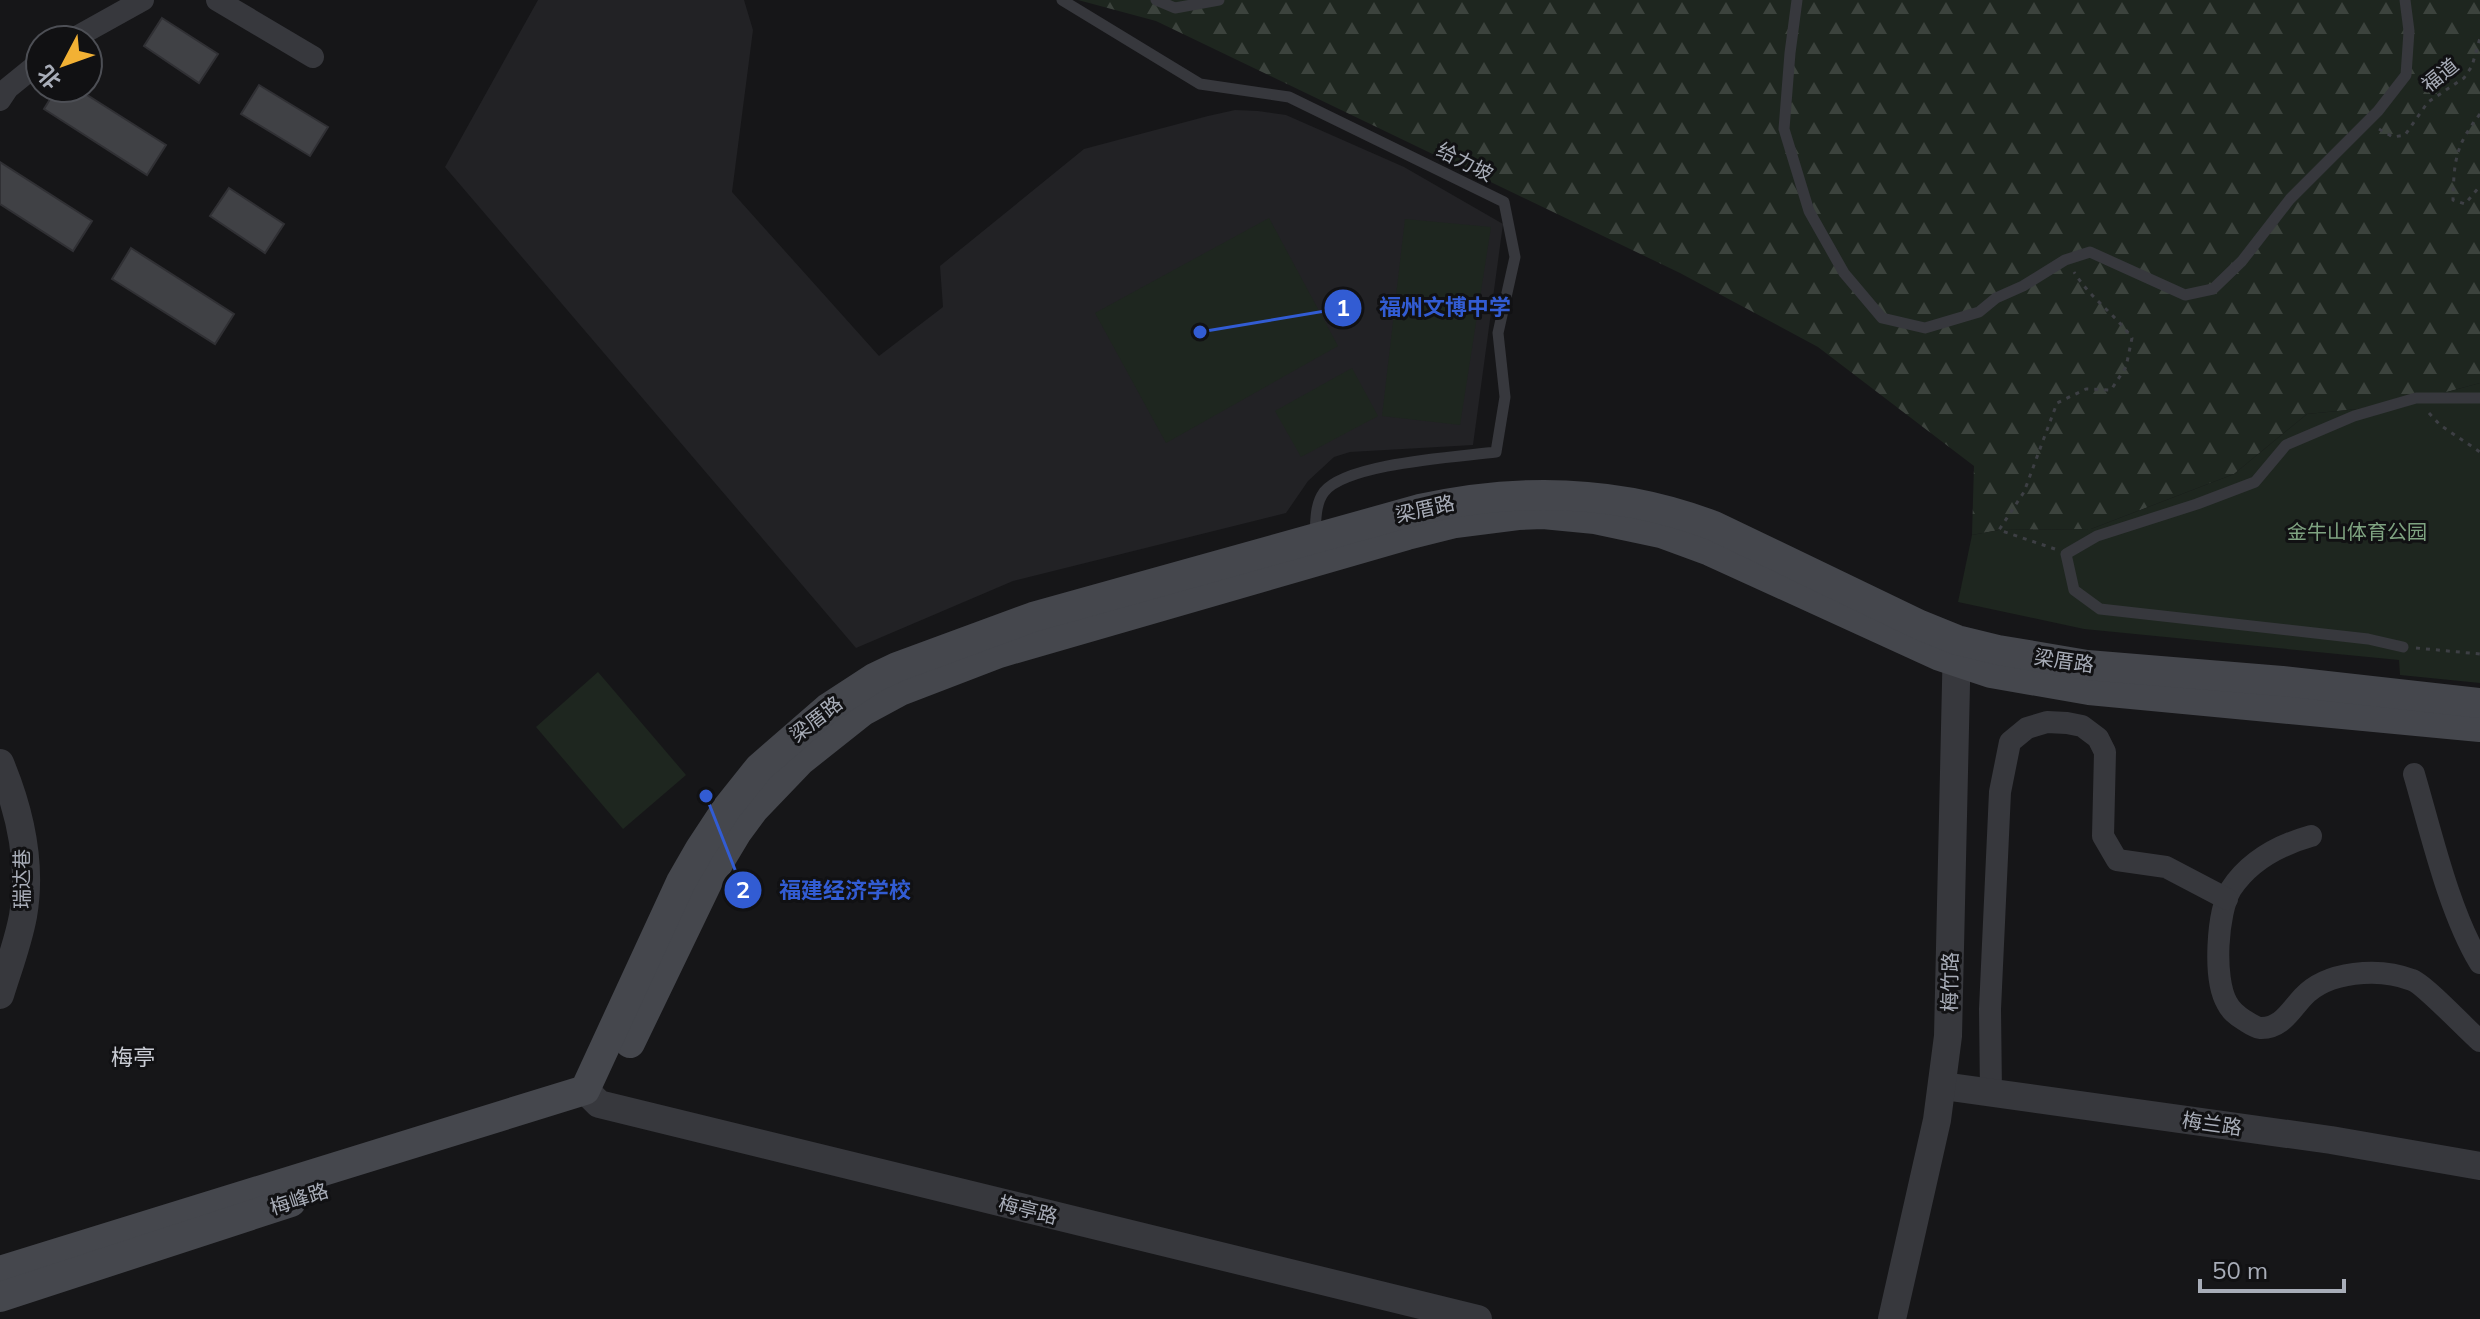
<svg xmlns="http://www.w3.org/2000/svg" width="2480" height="1319" font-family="Mulish,'Noto Sans SC',sans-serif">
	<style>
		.built { fill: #222225 }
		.forest { fill: url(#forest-firs) }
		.park { fill: #1e261f }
		.building { fill: #404145; stroke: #303034; stroke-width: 2 }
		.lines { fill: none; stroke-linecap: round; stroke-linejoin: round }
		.path { stroke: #3d3f44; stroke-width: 3; stroke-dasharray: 4 6; stroke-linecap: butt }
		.service { stroke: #37383d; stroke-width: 11 }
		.minor { stroke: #37383d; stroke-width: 22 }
		.tertiary { stroke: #37383d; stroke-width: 28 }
		.secondary { stroke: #45474d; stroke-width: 30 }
		.labels { text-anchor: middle; stroke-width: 6; stroke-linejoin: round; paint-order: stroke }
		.street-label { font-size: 20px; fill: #a8adb8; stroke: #111113 }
		.park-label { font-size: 20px; fill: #7fa381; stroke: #111113 }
		.neighbourhood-label { font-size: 22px; fill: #c9ccd4; stroke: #111113 }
		.leader { fill: none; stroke: #325cd3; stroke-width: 3 }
		.callout-dot { fill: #325cd3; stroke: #111113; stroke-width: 3 }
		.mark-label { font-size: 24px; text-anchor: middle; font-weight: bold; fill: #fff }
		.callout-label { font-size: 22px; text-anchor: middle; font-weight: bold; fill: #325cd3; stroke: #111113; stroke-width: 6; stroke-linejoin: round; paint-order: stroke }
	</style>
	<defs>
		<pattern id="forest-firs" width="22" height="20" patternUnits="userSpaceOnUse" patternTransform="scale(2)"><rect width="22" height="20" fill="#1e261f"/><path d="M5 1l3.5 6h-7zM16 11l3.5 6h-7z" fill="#3c433d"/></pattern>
	</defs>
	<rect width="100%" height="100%" fill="#161618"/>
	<polygon class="built" points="538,0 744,0 753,30 732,192 879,356 943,307 940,266 1084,149 1208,116 1235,110 1258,111 1286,115 1404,167 1503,224 1473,445 1350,452 1334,457 1308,481 1286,513 1013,581 856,648 445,167"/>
	<polygon class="forest" points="1078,0 2480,0 2480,383 2399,405 2307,414 2234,474 2091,529 1999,530 1972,535 1974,466 1818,347 1680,273 1156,21"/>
	<g class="park">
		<polygon points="1269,218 1338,346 1166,443 1095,313"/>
		<polygon points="1405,219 1491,227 1460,425 1382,416"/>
		<polygon points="1352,368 1378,416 1301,457 1275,411"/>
		<polygon points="2480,383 2480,683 2400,675 2399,660 2084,629 1958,602 1972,535 1999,530 2091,529 2234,474 2307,414 2399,405"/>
		<polygon points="598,672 686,775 623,829 536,727"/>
	</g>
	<g class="building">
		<polygon points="162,18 218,54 199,83 144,46"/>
		<polygon points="259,85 328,127 310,156 241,114"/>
		<polygon points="57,88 76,88 166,145 147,175 44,109"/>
		<polygon points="0,162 92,221 73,251 0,204"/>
		<polygon points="229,188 284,224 265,253 210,216"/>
		<polygon points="131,248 234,314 215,344 112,279"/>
	</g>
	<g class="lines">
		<g class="path">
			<path d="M 2480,114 C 2455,146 2454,161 2453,200 L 2465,204 L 2480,186"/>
			<polyline points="2379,129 2393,137 2405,135 2428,102 2464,78 2472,66 2480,38"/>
			<polyline points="2429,413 2440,425 2480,452"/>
			<path d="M 2055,549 L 1999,530 L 2024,492 L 2057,403 L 2086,389 L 2111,390 L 2126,367 L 2132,338 C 2115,314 2090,298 2074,272"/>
			<polyline points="2416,648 2480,654"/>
		</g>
		<g class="service">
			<path d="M 1062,0 L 1200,84 L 1289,97 L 1504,202 L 1515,257 L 1498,333 L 1505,397 L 1496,452 C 1458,457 1347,463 1324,492 C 1315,504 1316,521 1315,534"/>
			<polyline points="1156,0 1175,8 1219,0"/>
			<polyline points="1797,0 1790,53 1784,129 1809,211 1844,273 1882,318 1925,328 1979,312 1996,298 2023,286 2065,260 2090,252 2185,295 2213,289 2242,261 2290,199 2378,111 2406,75 2409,31 2405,0"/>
			<polyline points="2403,647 2368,639 2100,609 2074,590 2066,554 2097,536 2197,504 2255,482 2286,445 2354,416 2416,398 2480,398"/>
		</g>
		<g class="minor">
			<polyline points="217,0 313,57"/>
			<polyline points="71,40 143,0"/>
			<polyline points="0,100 8,88 40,62"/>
			<path d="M 2414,774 C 2431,832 2449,912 2480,963"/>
			<path d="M 2311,836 C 2279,845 2250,860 2231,889 C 2217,912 2213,979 2227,1003 C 2231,1011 2236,1015 2244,1020 C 2249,1023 2254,1027 2260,1028 C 2281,1029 2290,1011 2303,997 C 2327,971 2379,967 2412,980 C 2424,984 2467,1030 2480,1041"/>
			<polyline points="1991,1093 1990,1009 2000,792 2010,742 2027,728 2047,722 2067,723 2082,726 2098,738 2105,752 2103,836 2117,860 2166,867 2227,899"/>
		</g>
		<g class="tertiary">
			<path d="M 0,763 C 20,811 32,865 23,916 C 18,943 8,969 0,995"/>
			<polyline points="1943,1086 2331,1140 2480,1166"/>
			<polyline points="585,1090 599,1104 1478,1319"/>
			<polyline points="1892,1319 1937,1120 1948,1036 1957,640"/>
		</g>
		<g class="secondary">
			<polyline points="630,1043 710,877 737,832 754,809 800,761 863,711 900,691 999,653 1407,535 1455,523 1518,515 1543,514 1595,519 1661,533 1710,551 1940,656 1991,673 2089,690 2480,727"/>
			<path d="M 0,1271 L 585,1090 L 681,882 L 700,849 L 727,808 L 759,768 L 828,708 L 874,678 L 897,667 L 1033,617 L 1420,509 C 1520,487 1618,489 1714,526 L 1920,625 L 1957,640 L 1998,650 L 2087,665 L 2282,681 L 2480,703"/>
			<polyline points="0,1297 291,1202"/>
		</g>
	</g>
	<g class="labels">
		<g class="street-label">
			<text transform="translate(2440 75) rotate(-39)" y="7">福道</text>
			<text transform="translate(1465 162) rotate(27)" y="7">给力坡</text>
			<text transform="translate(1425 509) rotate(-13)" y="7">梁厝路</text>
			<text transform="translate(2064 661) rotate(8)" y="7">梁厝路</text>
			<text transform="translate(816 719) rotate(-38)" y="7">梁厝路</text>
			<text transform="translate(22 879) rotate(-90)" y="7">瑞达巷</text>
			<text transform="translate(1950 982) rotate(-89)" y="7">梅竹路</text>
			<text transform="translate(2212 1124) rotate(8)" y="7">梅兰路</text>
			<text transform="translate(299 1199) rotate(-18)" y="7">梅峰路</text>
			<text transform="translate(1028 1210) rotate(14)" y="7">梅亭路</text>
		</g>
		<g class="park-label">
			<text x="2357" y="539">金牛山体育公园</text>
		</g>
		<g class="neighbourhood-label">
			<text x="133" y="1065">梅亭</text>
		</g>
	</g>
	<path class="leader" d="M1200 332L1343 308M706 796L743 890"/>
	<g class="callout-dot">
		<circle cx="1200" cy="332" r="8"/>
		<circle cx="706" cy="796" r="8"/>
		<circle cx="1343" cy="308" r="20"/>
		<circle cx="743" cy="890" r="20"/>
	</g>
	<g class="mark-label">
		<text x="1343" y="316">1</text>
		<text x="743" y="898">2</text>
	</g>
	<g class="callout-label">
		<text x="1445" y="315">福州文博中学</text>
		<text x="845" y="898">福建经济学校</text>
	</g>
	<g transform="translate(64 64) rotate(229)"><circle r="38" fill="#111113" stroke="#4d4f55" stroke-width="2"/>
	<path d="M0-6L14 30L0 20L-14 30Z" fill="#f2b134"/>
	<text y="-12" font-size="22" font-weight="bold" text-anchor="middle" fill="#a8adb8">北</text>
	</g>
	<path d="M2200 1279v12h144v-12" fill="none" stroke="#a8adb8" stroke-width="4"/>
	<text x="2212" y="1279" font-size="24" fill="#a8adb8" stroke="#111113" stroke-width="6" paint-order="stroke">50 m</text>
</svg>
